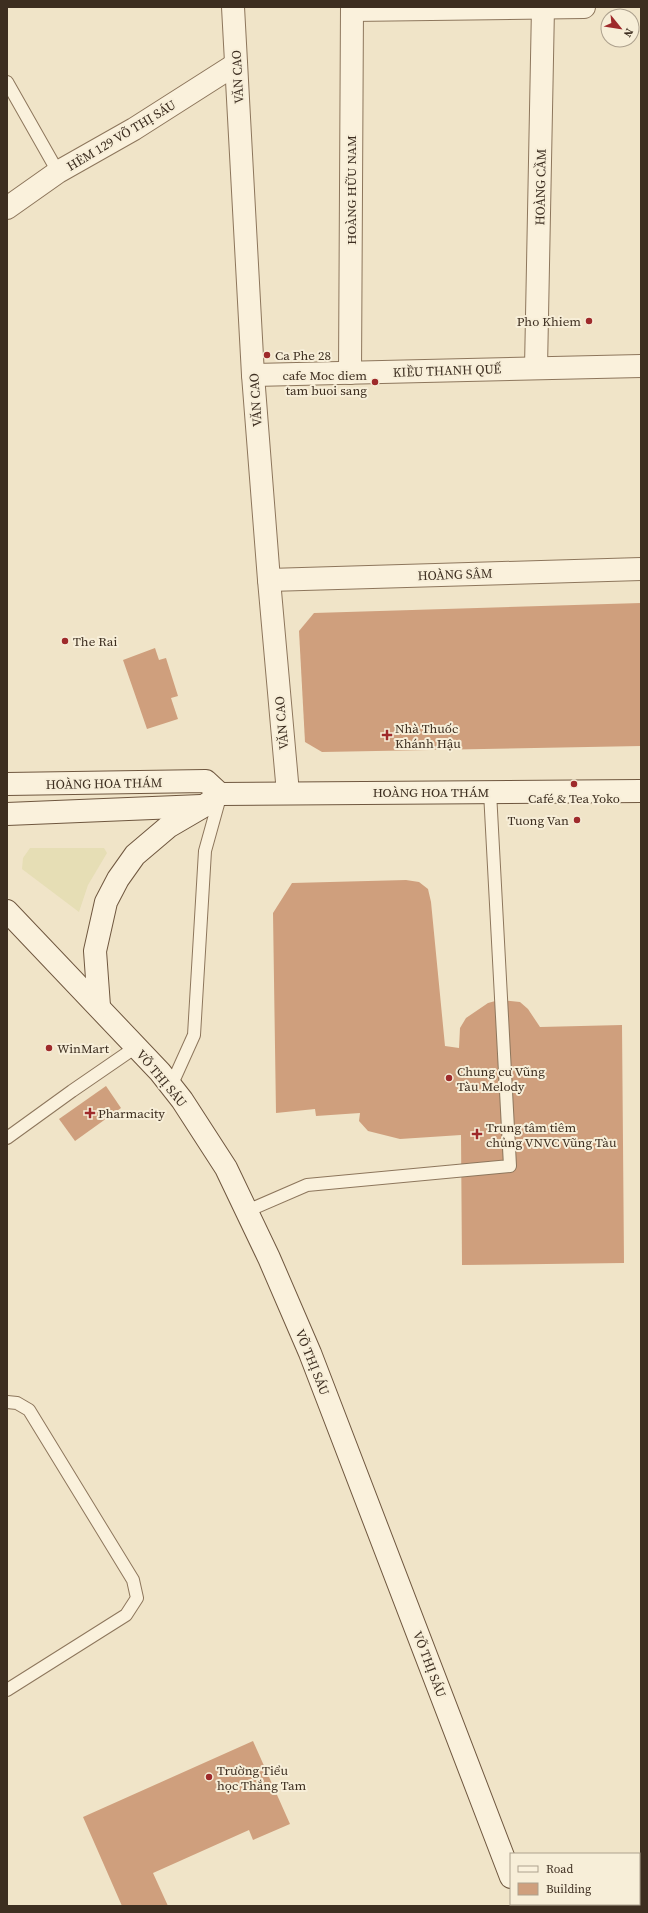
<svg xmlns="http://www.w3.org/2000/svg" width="648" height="1913" font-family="'Source Serif 4',serif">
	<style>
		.farmland { fill: #e6deb5 }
		.building { fill: #cf9f7d }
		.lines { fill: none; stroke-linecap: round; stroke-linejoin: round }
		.service-casing { stroke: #8d765c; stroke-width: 14 }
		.minor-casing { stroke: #8d765c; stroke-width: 24 }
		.secondary-casing { stroke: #6f573f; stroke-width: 24 }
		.service { stroke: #faf1dc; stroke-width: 12 }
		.minor { stroke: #faf1dc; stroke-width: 22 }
		.secondary { stroke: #faf1dc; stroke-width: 22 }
		.poi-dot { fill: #9e2a2b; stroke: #f7eed8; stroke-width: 1.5 }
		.labels { text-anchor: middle; stroke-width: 4; stroke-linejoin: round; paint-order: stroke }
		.street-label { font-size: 13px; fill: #3d2e20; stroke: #f7eed8 }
		.poi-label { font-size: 13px; fill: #3d2e20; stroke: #f7eed8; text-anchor: start }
	</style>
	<rect width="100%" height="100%" fill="#f0e4c8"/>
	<polygon class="farmland" points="30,848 104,848 107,853 88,885 79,912 22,869 23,858"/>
	<g class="building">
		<polygon points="641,603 641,746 322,752 305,742 299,631 314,613"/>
		<polygon points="155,648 159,660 166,658 178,696 171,698 178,719 147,729 123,660"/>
		<polygon points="406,880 419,882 428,889 431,902 445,1046 459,1048 460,1028 466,1018 488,1003 499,1000 520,1002 528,1009 540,1027 622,1025 624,1263 462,1265 461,1135 400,1139 368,1131 359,1121 360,1113 316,1116 315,1109 276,1113 273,913 292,883"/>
		<polygon points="106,1086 121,1108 75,1141 59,1119"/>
		<polygon points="253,1741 290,1824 253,1840 249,1830 153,1873 168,1906 122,1906 83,1817"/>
	</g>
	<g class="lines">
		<defs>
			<g id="service">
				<polyline points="7,82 58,172"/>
				<polyline points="171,1086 194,1035 205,851 220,797"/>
				<polyline points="7,1138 72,1091 136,1047"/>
				<polyline points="247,1211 307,1185 510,1166 490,792"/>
				<polyline points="7,1402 17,1403 29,1410 133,1580 137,1598 126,1615 7,1690"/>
				<polyline points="639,1877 641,1876"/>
				<polyline points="564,1906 569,1904"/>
			</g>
			<g id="minor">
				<polyline points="233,7 253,375 269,580 288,793"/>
				<polyline points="352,10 584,7"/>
				<polyline points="7,208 58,172 134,129 236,64"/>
				<polyline points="536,368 543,7"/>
				<polyline points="350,373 352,7"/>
				<polyline points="253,375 641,366"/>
				<polyline points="269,580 641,569"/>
			</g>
			<g id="secondary">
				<polyline points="7,784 206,781 220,794"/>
				<polyline points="7,814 201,806"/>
				<polyline points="7,911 160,1072 182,1100 226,1168 269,1258 310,1353 511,1877"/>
				<polyline points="99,1006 95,951 106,902 118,879 135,855 168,827 204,806 220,794 641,791"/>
				<polyline points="525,1904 526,1906"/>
			</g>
		</defs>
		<use href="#service" class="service-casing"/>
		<use href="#minor" class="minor-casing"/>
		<use href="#secondary" class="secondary-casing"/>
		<use href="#service" class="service"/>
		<use href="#minor" class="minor"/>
		<use href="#secondary" class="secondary"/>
	</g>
	<g class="poi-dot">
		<circle cx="589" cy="321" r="4"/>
		<circle cx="267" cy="355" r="4"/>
		<circle cx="375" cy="382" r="4"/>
		<circle cx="65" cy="641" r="4"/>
		<path d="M385 729h4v4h4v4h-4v4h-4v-4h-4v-4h4z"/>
		<circle cx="574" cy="784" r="4"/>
		<circle cx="577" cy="820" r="4"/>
		<circle cx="49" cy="1048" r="4"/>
		<circle cx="449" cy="1078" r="4"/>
		<path d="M88 1107h4v4h4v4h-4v4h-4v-4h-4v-4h4z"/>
		<path d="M475 1128h4v4h4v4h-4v4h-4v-4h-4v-4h4z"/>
		<circle cx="209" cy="1777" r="4"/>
	</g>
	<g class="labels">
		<g class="street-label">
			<text transform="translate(237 77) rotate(-93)" y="5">VĂN CAO</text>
			<text transform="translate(121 135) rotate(-31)" y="5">HẺM 129 VÕ THỊ SÁU</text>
			<text transform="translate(540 187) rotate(-89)" y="5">HOÀNG CẦM</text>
			<text transform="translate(351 190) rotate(-90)" y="5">HOÀNG HỮU NAM</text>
			<text transform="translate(447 370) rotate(-2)" y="5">KIỀU THANH QUẾ</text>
			<text transform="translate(255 400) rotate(-94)" y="5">VĂN CAO</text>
			<text transform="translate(455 574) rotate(-2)" y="5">HOÀNG SÂM</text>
			<text transform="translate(281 723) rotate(-95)" y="5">VĂN CAO</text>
			<text transform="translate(104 783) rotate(-1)" y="5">HOÀNG HOA THÁM</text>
			<text x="431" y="797">HOÀNG HOA THÁM</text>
			<text transform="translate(162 1078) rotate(50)" y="5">VÕ THỊ SÁU</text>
			<text transform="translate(313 1362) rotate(68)" y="5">VÕ THỊ SÁU</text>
			<text transform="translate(430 1664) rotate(69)" y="5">VÕ THỊ SÁU</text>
		</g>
		<g class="poi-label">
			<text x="581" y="326" text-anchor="end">Pho Khiem</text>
			<text x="275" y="360">Ca Phe 28</text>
			<text x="367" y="380" text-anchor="end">cafe Moc diem<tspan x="367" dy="15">tam buoi sang</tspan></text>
			<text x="73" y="646">The Rai</text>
			<text x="395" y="733">Nhà Thuốc<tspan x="395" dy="15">Khánh Hậu</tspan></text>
			<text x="574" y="803" text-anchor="middle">Café &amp; Tea Yoko</text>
			<text x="569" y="825" text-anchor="end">Tuong Van</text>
			<text x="57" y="1053">WinMart</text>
			<text x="457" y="1076">Chung cư Vũng<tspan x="457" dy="15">Tàu Melody</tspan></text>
			<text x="98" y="1118">Pharmacity</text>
			<text x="486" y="1132">Trung tâm tiêm<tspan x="486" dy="15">chủng VNVC Vũng Tàu</tspan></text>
			<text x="217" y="1775">Trường Tiểu<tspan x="217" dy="15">học Thắng Tam</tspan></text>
		</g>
	</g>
	<rect width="648" height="1913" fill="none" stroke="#3d2e20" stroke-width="16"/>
	<rect x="510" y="1853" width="130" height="52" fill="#f7eed8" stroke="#ada18e"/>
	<rect x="518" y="1866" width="20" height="6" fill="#faf1dc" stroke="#ada18e"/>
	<text x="546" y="1873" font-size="12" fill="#3d2e20">Road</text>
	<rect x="518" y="1883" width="20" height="12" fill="#cf9f7d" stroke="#ada18e"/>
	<text x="546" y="1893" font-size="12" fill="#3d2e20">Building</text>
	<g transform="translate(620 28) rotate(120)"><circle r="19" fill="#f7eed8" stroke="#ada18e"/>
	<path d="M0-3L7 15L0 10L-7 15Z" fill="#9e2a2b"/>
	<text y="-6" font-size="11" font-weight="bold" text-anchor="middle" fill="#3d2e20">N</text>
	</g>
</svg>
